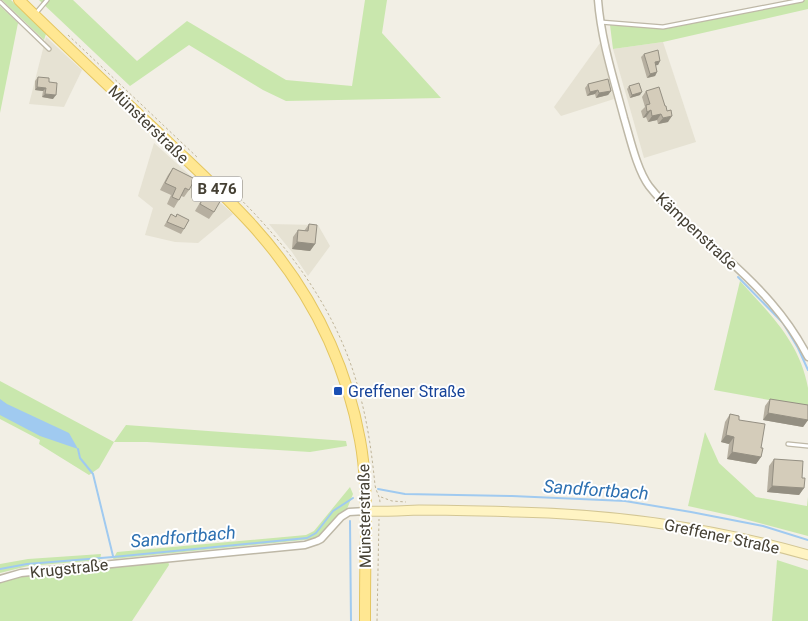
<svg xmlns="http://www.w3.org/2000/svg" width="808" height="621" font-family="Roboto,sans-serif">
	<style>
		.residential { fill: #e6e2d3 }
		.green { fill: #c9e7ad }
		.water { fill: #a0caf0 }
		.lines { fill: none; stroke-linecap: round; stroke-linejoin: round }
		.stream { stroke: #a0caf0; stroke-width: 2 }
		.lane-casing { stroke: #beb8a7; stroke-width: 5.5 }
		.street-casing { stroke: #beb8a7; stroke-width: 9 }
		.secondary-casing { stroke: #d3c694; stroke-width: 11 }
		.primary-casing { stroke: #e4c661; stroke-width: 12 }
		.path { stroke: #c0b599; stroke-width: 1; stroke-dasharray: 2.5 2.5; stroke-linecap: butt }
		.lane { stroke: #fff; stroke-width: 3 }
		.street { stroke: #fff; stroke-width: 6 }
		.secondary { stroke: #fff4c3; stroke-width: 9 }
		.primary { stroke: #ffe792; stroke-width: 10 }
		.wall { fill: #b6afa0 }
		.shaded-wall { fill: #948f82 }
		.building { fill: #d4ccba; stroke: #948f82 }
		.transit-dot { fill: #1a4fb4; stroke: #fff; stroke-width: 2 }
		.labels { text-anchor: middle; stroke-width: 4; stroke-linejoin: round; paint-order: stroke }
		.shield { fill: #fff; stroke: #7d7971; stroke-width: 1 }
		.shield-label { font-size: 15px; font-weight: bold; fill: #454034 }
		.street-label { font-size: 16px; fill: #454034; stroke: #fff }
		.transit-label { font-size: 16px; fill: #164399; stroke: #fff; text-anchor: start }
		.water-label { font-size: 18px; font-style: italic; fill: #2d70b1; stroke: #fff }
	</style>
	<rect width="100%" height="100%" fill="#f2efe5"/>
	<g class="residential">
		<polygon points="46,37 82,70 64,107 29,104"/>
		<polygon points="663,42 696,142 644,158 613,49"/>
		<polygon points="600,43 614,99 561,116 554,107"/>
		<polygon points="154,143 233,214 198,243 175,242 145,235 153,208 138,196"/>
		<polygon points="269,224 318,225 330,246 308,276 292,252"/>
	</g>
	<g class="green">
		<polygon points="2,0 11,0 46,34 44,40"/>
		<polygon points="39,0 73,0 137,61 187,21 286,80 352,86 365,0 387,0 382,33 441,98 286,101 263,90 189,45 130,86"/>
		<polygon points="805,0 808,0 808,9 663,42 613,49 610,25 665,29"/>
		<polygon points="0,6 18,23 0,113"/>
		<path d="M 740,281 C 769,313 800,342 808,388 C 808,394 808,401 808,407 L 714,390 Z"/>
		<polygon points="0,381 114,442 126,425 346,441 347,446 310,452 147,442 114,442 99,468 89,475 39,444 40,440 0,419"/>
		<polygon points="705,432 719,463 756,497 807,506 808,497 808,536 733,516 688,506"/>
		<polygon points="350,487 353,494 347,509 339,514 321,535 314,539 113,559 117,552 306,535 314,531"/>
		<polygon points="101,554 100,560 28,566 0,573 0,564 28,559"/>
		<polygon points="777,560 808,570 808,621 772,621"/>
		<polygon points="168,561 169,565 132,621 0,621 0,582 22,576"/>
	</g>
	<polygon class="water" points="0,399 7,404 69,433 78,449 40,436 0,415"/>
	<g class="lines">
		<g class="stream">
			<polyline points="738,277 783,323 798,348 808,370"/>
			<polyline points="78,449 80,458 93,474 113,556"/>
			<polyline points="378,489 405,494 512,496 625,501 691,512 763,526 808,540"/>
			<polyline points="350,521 351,621"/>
			<polyline points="0,569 27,564 113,557 307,538 316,533 333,511 353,498"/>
		</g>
		<defs>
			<g id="lane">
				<polyline points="0,2 49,49"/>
				<polyline points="36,13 47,0"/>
				<polyline points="600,22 663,27 802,0"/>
				<polyline points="788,444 808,446"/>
			</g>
			<g id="street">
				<path d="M 598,0 C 601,40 614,80 624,118 C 630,138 637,170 649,186 C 670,213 698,234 724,256 C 758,286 787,316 808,357"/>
				<polyline points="0,579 21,573 305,545 317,541 321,539 341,517 349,512 366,511"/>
			</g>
			<path id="secondary" d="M 366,511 C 383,512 401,511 419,510 C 451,510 484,511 517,512 C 616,514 713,528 808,555"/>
			<path id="primary" d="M 19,0 C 68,48 117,94 167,141 C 196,169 226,196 253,226 C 309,288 345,358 360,440 C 366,472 366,505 366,538 C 365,565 365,593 365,621"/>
		</defs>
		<use href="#lane" class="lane-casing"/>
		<use href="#street" class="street-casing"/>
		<use href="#secondary" class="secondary-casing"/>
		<use href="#primary" class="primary-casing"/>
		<g class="path">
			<polyline points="68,35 198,158"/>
			<path d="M 229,188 C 289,245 340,314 360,395 C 368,425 372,455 375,485 C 376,492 380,496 380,503"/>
			<polyline points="381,497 392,501 406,502"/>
			<polyline points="377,621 379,519"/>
		</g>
		<use href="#lane" class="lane"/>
		<use href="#street" class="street"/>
		<use href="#secondary" class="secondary"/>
		<use href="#primary" class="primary"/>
	</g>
	<g class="wall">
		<polygon points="644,54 660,61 658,65 655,65 657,72 655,76 647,78 641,57"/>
		<polygon points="38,77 49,82 53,99 42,97 43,91 35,90 35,81"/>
		<polygon points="588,84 611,91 608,95 596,98 595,94 587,96 585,88"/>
		<polygon points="629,86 640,95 630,98 627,89"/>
		<polygon points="646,91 668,122 658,124 657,120 648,122 646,117 643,118 641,111 645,107 642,97"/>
		<polygon points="173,168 189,190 184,197 181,196 174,208 167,204 171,195 160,190 168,175"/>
		<polygon points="211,184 217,194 214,212 209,219 195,211"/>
		<polygon points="171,214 175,217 177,214 184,229 181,234 164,226"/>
		<polygon points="309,224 315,244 310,251 292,249 293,237 298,230 304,231"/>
		<polygon points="770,399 808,420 803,427 763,420 765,406"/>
		<polygon points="730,414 739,420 761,448 761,457 756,464 727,459 729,444 721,442 725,422"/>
		<polygon points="774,459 802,478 804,488 799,495 767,492 769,466"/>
	</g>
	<g class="shaded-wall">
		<polygon points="660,61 658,65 652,66 655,62"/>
		<polygon points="657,72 655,76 647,78 650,74"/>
		<polygon points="37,87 46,88 43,91 35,90"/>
		<polygon points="598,90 595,94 587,96 590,92"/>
		<polygon points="611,91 608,95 596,98 599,93"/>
		<polygon points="642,92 640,95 630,98 632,95"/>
		<polygon points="45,94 56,95 53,99 42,97"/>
		<polygon points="651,110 646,117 643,118 647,112"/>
		<polygon points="661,114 657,120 648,122 652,116"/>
		<polygon points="672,116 668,122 658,124 663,118"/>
		<polygon points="297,242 315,244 310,251 292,249"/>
		<polygon points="768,413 808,420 803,427 763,420"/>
		<polygon points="726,435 734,437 729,444 721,442"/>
		<polygon points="732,452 761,457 756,464 727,459"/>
		<polygon points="772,486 804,488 799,495 767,492"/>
	</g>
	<g class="building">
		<polygon points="658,50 660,61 655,62 657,72 650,74 644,54"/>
		<polygon points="38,77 49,78 49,82 57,83 56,95 45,94 46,88 37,87"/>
		<polygon points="608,79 611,91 599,93 598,90 590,92 588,84"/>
		<polygon points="639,83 642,92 632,95 629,86"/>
		<polygon points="659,87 665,106 666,106 667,111 671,110 672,116 663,118 661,114 652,116 651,110 647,112 646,105 650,104 646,91"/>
		<polygon points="173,168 195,179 189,190 185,188 179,200 172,197 176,188 165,183"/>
		<polygon points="211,184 218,191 217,194 222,198 214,212 200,204"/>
		<polygon points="171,214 176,217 177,214 189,220 184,229 167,222"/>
		<polygon points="309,224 317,225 315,244 297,242 298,230 308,231"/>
		<polygon points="770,399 808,405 808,420 768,413"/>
		<polygon points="730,414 739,416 739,420 765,424 761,448 763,448 761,457 732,452 734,437 726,435"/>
		<polygon points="774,459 803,461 802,478 805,478 804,488 772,486"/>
	</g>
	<rect class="transit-dot" x="333" y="386" width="10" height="10" rx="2.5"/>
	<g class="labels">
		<rect class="shield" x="192" y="176.5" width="50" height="25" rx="4"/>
		<g class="shield-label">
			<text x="217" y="194">B 476</text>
		</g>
		<g class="street-label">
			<text transform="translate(149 124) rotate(44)" y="6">Münsterstraße</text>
			<text transform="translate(697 231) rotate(43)" y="6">Kämpenstraße</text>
			<text transform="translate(364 516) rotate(-91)" y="6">Münsterstraße</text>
			<text transform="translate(722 536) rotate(12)" y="6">Greffener Straße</text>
			<text transform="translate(69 568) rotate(-6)" y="6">Krugstraße</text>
		</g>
		<g class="transit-label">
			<text x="348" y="397">Greffener Straße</text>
		</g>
		<g class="water-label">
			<text transform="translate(596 490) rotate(4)" y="6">Sandfortbach</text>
			<text transform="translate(183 537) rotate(-5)" y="6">Sandfortbach</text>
		</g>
	</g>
</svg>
